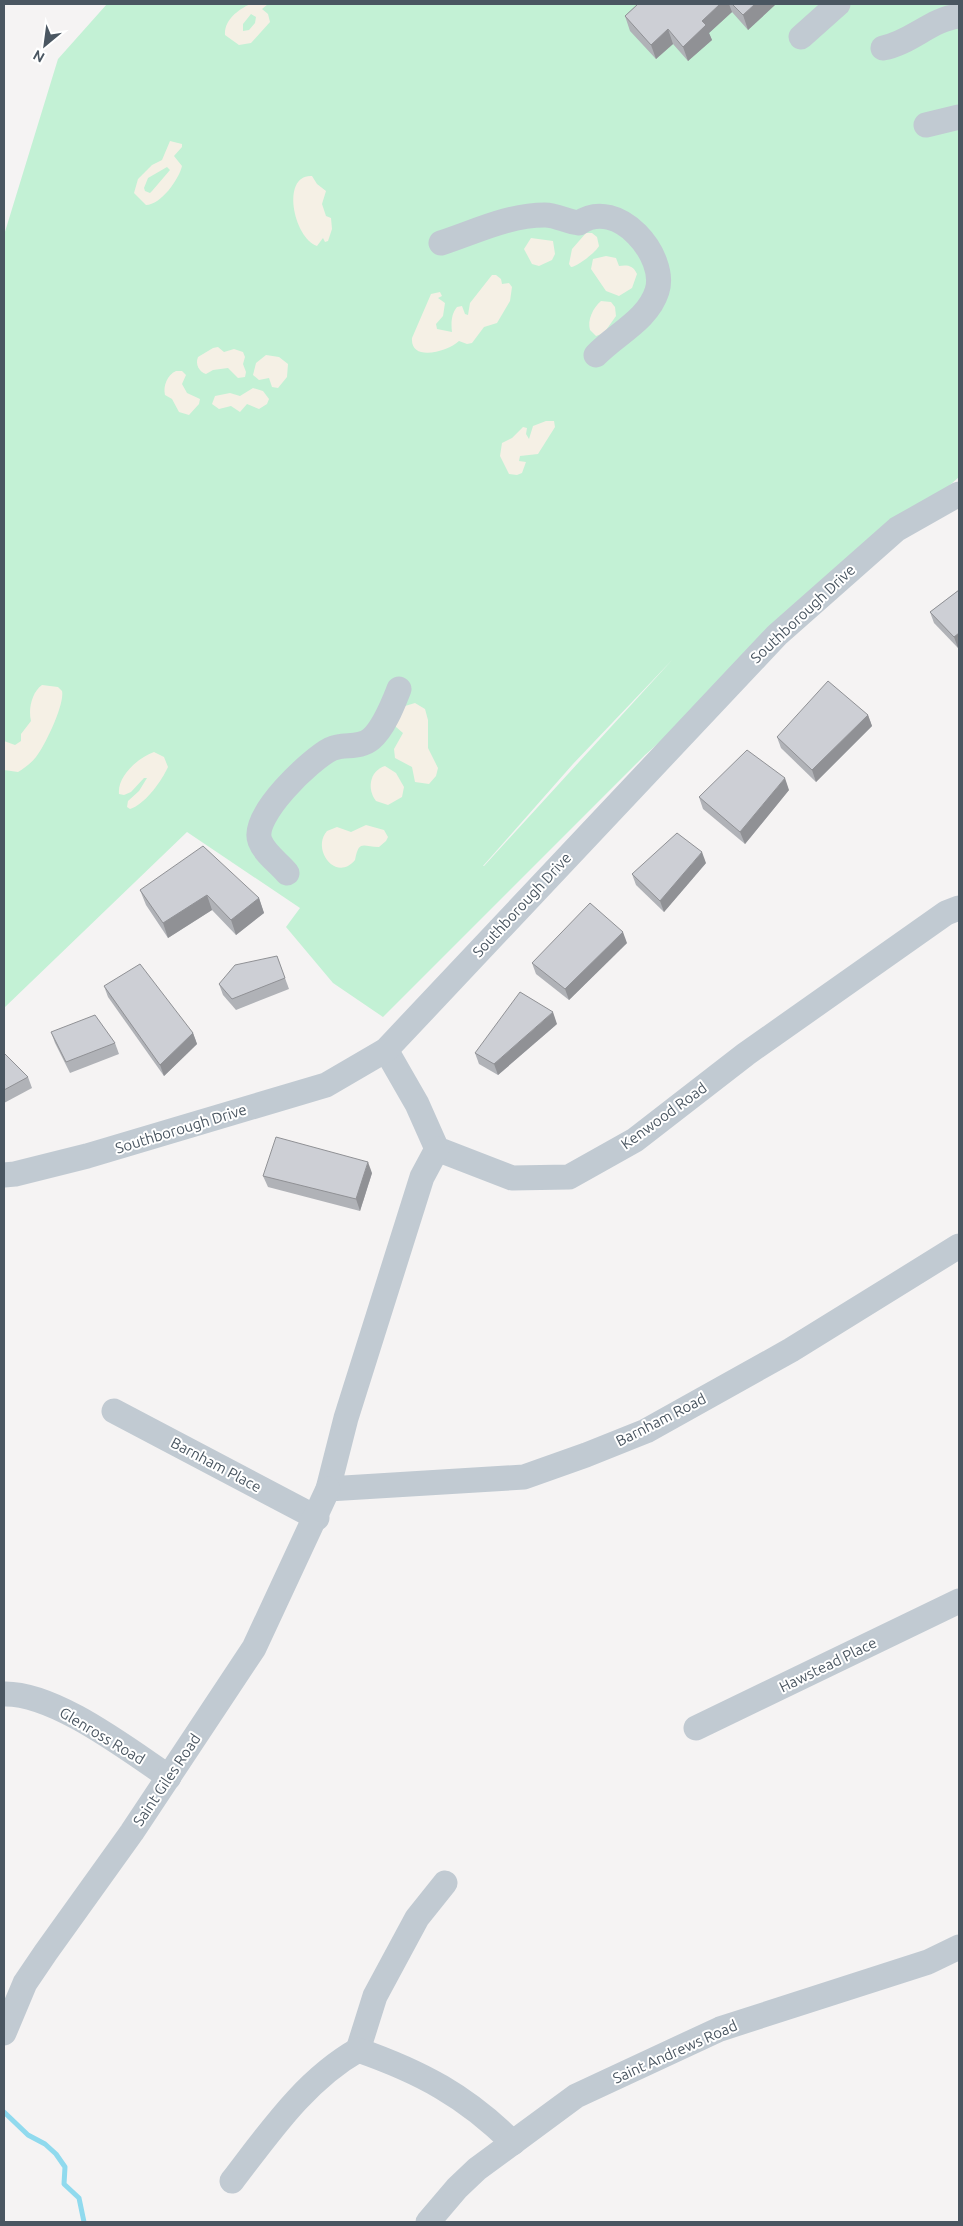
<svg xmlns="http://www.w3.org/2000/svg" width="963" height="2226" font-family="Ubuntu,sans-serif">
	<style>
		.green { fill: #c3f1d5; fill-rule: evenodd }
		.sand { fill: #f5f0e5; fill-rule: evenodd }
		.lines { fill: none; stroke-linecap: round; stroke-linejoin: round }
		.stream { stroke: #90daee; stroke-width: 5 }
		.minor { stroke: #c1cad2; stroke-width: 25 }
		.wall { fill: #b0b2b7 }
		.shaded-wall { fill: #909195 }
		.building { fill: #cdcfd5; stroke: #909195 }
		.labels { text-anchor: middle; stroke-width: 4; stroke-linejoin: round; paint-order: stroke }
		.street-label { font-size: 15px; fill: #4a5661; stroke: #fff }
	</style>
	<rect width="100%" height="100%" fill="#f5f3f3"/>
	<path class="green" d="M 107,4 L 959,4 L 959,477 L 645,755 L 383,1017 L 333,983 L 286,927 L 300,908 L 187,832 L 4,1008 L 4,235 L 58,59 ZM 673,659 L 484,866 L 483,866 L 573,764 Z"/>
	<g class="sand">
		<path d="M 250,4 L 268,4 L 262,9 L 268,14 L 270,22 L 251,43 L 239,45 L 225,35 C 224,20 238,10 250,4 ZM 251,14 L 256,17 L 255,23 L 249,30 L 243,31 L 243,24 Z"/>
		<path d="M 170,141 L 182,144 L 182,147 L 174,156 L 182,166 C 179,179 161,205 146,205 L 134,193 L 138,179 L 152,165 L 162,160 ZM 167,167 L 170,170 L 152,191 L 150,193 L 145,191 L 144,188 L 148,178 Z"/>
		<path d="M 312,176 L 317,184 L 326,191 L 322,204 L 326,216 L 331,218 L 332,229 L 328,241 L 325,242 L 323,238 L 317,246 C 293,237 281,174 312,176 Z"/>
		<path d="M 586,233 L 592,233 L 597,237 L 599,246 C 596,252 577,267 571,267 L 569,264 L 572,249 Z"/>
		<polygon points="531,238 553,241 555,254 552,260 539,266 532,264 524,249"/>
		<path d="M 606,256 L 616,258 L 619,266 C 627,265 633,265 637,274 L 632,288 L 619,296 L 606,291 L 591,269 L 593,259 Z"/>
		<path d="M 492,275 L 496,275 L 501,279 L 502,284 L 509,283 L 512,287 L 510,301 L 497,323 L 484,327 L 472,343 L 467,344 L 459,341 C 449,351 410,363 412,338 L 431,294 L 440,292 L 442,296 L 438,298 L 445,303 L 443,316 L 436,324 L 437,329 L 452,332 C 451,324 451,314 457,307 L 462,306 L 465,314 L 468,315 L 470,303 Z"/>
		<path d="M 601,301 L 611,302 L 615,307 L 616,316 L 604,333 L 596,336 L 590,330 C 587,320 593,308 601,301 Z"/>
		<path d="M 218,347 L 224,352 L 234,349 L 243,352 L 245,357 L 243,364 L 246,372 L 245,377 L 238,378 L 228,368 L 213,370 L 206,374 C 199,372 195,364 198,357 L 213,348 Z"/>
		<polygon points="266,355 279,357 288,364 287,377 278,388 272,387 269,378 259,380 253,375 256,363"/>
		<path d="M 176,371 L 182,371 L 186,375 L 182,384 L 187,393 L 200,399 L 199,404 L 189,415 L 179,412 L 172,399 L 165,395 C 163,386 167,375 176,371 Z"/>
		<polygon points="253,388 263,391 269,399 267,404 259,409 247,404 240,412 231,406 219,409 212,404 215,396 230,393 240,396"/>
		<polygon points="546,421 554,421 555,427 538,454 520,456 519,461 526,462 522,473 517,475 509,474 500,456 502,443 512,438 523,427 527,428 526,434 529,439 533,426"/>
		<path d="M 42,685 L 58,687 L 62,691 C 65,704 45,746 36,757 C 31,763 25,768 18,772 L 4,770 L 4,741 L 15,745 L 21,741 L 21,734 L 31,721 C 28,709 32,692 42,685 Z"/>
		<polygon points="415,703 425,709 428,720 428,748 438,768 436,776 429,784 415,782 412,767 395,758 394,749 403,733 396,727 396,715 405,706"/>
		<path d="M 154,752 L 164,757 L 168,767 L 166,771 C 160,783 144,805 130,809 L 127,807 L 128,801 L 139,791 L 147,778 L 144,778 L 131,792 L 124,795 L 119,794 C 117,776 139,757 154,752 Z"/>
		<path d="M 385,766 L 396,773 L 404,787 L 402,797 L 388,805 L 376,801 C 367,790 369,771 385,766 Z"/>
		<path d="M 366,825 L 384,830 L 388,837 L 386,841 L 379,847 C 363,847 359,839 355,860 C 336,883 311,849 327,831 L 337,827 L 351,832 Z"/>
	</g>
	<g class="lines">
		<polyline class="stream" points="4,2112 28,2135 45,2144 56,2154 65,2167 64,2184 79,2198 84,2222"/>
		<g class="minor">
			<polyline points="801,37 838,4"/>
			<path d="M 883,48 C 911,43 931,19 959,16"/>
			<polyline points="926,125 959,117"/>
			<path d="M 441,243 C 475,232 508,215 545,215 C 557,215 567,222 579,223 C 618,196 668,257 657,291 C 648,320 616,334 596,355"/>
			<path d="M 287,873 C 279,863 265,854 260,841 C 250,816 311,759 331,749 C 344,743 359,749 371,739 C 384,728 393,704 399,689"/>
			<polyline points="386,1050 417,1104 437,1149 512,1178 569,1177 635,1140 746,1054 946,913 959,908"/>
			<polyline points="437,1149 422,1177 346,1418 328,1489 524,1477 586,1455 646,1431 791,1350 959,1246"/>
			<polyline points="4,1175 15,1174 87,1156 326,1085 386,1050 777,635 897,529 959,494"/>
			<polyline points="114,1411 317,1518"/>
			<path d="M 4,1694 C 55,1693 127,1749 169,1777"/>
			<polyline points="696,1728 959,1601"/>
			<polyline points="4,2033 25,1983 46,1952 132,1832 254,1648 328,1489"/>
			<polyline points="358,2050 375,1996 417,1918 445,1883"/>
			<path d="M 232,2181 C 269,2133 305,2080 358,2050 C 421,2072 466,2096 513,2143"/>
			<polyline points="428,2222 457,2188 477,2169 576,2096 720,2029 928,1962 959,1947"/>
		</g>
	</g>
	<g class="wall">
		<polygon points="638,4 776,4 748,30 732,12 709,33 712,40 688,61 673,44 656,59 630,31 625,16"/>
		<polygon points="959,590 958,648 934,623 930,612"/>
		<polygon points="868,715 872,726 816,782 781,748 777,737"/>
		<polygon points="789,790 745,844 703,809 699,797"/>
		<polygon points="706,863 664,912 636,885 632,874"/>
		<polygon points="140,890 259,898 264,913 236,935 212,910 168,938 146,905"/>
		<polygon points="627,943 569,1000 536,974 532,963"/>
		<polygon points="277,956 289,989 236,1010 223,995 219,984"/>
		<polygon points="104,986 193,1033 197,1044 164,1076 108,997"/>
		<polygon points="557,1024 498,1075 479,1064 475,1053"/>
		<polygon points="51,1032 115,1043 119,1054 70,1073 55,1043"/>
		<polygon points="4,1053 28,1077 32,1088 4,1103"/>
		<polygon points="372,1173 360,1211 268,1187 263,1176"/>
	</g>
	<g class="shaded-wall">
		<polygon points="720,4 729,4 732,12 709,33 712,40 688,61 683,47 702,21"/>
		<polygon points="755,4 776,4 748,30 743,15"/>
		<polygon points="668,29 673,44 656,59 651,45"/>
		<polygon points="959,633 959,648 958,648 954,637"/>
		<polygon points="868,715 872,726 816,782 812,770"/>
		<polygon points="785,778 789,790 745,844 740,832"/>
		<polygon points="702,852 706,863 664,912 660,901"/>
		<polygon points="207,895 212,910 168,938 163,923"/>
		<polygon points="259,898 264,913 236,935 231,920"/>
		<polygon points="623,932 627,943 569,1000 565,989"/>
		<polygon points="553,1012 557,1024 498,1075 494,1064"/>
		<polygon points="193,1033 197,1044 164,1076 160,1065"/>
		<polygon points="368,1162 372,1173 360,1211 356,1199"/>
	</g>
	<g class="building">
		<polygon points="638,4 720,4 702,21 706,25 683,47 668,29 651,45 625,16"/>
		<polygon points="732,4 755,4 743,15"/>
		<polygon points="959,590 959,633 954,637 930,612"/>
		<polygon points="828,681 868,715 812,770 777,737"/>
		<polygon points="747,750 785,778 740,832 699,797"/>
		<polygon points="677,833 702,852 660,901 632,874"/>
		<polygon points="203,846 259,898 231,920 207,895 163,923 140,890"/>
		<polygon points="590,903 623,932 565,989 532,963"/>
		<polygon points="277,956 285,978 232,999 219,984 235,965"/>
		<polygon points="140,964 193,1033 160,1065 104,986"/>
		<polygon points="520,992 553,1012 494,1064 475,1053"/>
		<polygon points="95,1015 115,1043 66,1062 51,1032"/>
		<polygon points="4,1053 28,1077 4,1090"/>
		<polygon points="276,1137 368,1162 356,1199 263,1176"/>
	</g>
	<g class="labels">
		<g class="street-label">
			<text transform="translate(803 614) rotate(-43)" y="5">Southborough Drive</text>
			<text transform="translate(522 905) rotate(-47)" y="5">Southborough Drive</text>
			<text transform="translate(664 1116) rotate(-36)" y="5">Kenwood Road</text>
			<text transform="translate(181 1129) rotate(-17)" y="5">Southborough Drive</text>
			<text transform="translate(661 1420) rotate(-27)" y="5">Barnham Road</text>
			<text transform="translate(216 1465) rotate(28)" y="5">Barnham Place</text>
			<text transform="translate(828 1665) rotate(-26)" y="5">Hawstead Place</text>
			<text transform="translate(102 1736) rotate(31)" y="5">Glenross Road</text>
			<text transform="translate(167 1780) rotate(-56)" y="5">Saint Giles Road</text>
			<text transform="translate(675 2052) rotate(-24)" y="5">Saint Andrews Road</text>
		</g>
	</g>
	<rect width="963" height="2226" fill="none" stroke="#4a5661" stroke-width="10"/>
	<g transform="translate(45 45) rotate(209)" stroke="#ffffff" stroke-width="4" paint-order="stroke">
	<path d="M0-4L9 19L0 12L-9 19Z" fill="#4a5661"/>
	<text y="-8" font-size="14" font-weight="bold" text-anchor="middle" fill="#4a5661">N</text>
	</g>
</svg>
